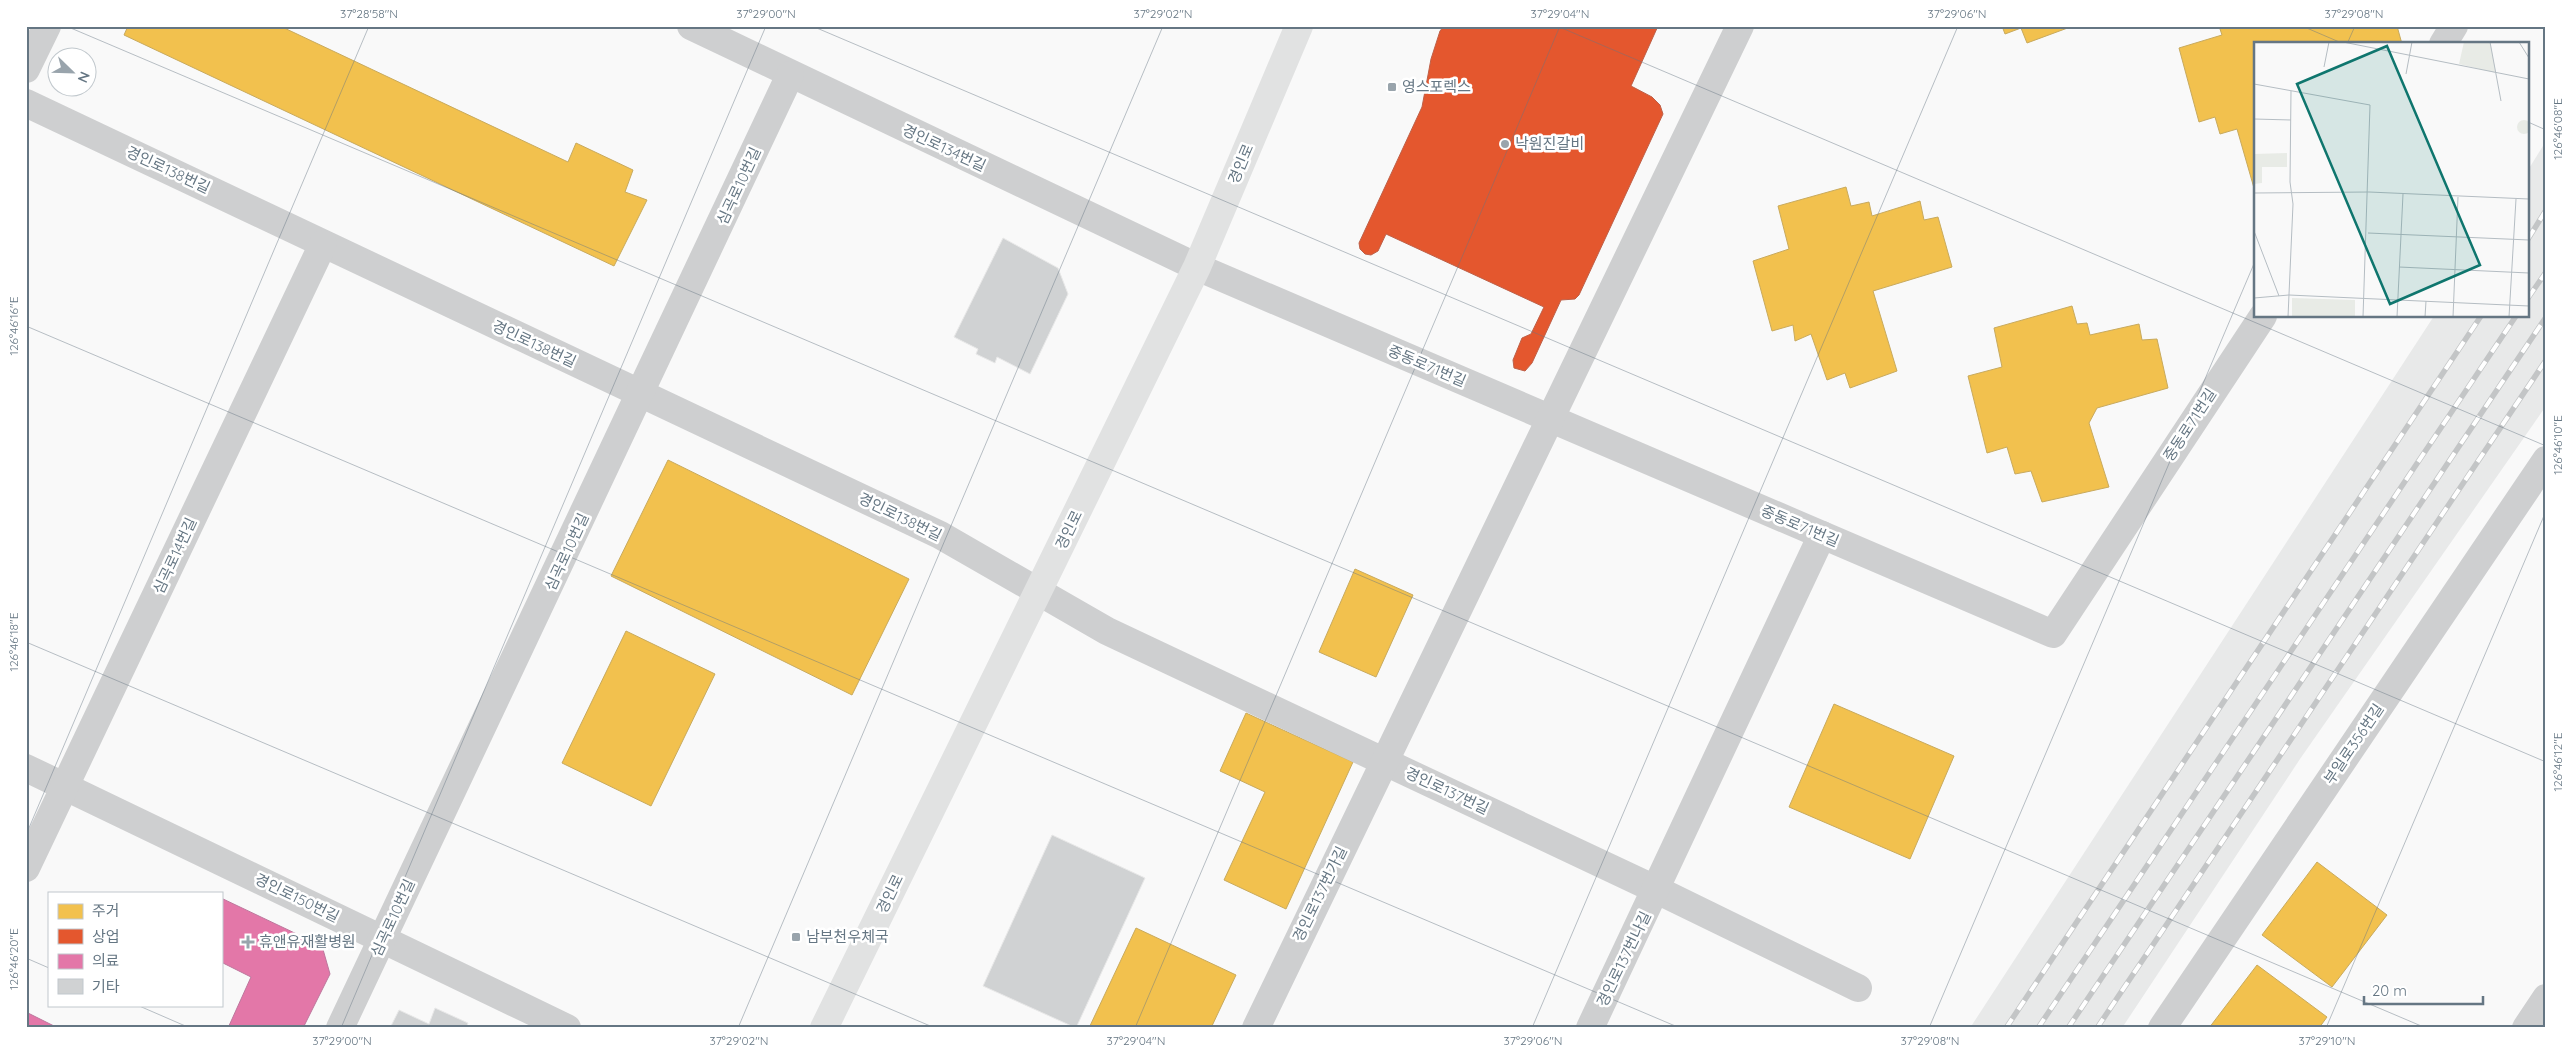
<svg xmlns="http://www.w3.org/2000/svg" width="2572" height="1054" font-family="Quicksand,'Noto Sans KR',sans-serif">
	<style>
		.built { fill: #e8e9e9 }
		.homes { fill: #f2c14e; stroke: #c8aa5e }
		.shops { fill: #e4572e; stroke: #be6048 }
		.health { fill: #e377a8; stroke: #bd779d }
		.building { fill: #d0d2d3; stroke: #e8e8e8 }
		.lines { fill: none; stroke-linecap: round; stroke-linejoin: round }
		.minor { stroke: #cecfd0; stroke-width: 28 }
		.major { stroke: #e1e2e2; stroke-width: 28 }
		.rail-casing { stroke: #c3c5c6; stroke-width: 5.5 }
		.rail { stroke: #fff; stroke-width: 4; stroke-dasharray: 11; stroke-linecap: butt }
		.ticks { fill: none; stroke: #657683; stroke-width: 1; stroke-opacity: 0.45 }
		.poi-dot { fill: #99a4ac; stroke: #fff; stroke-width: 2 }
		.labels { text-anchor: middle; stroke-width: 5; stroke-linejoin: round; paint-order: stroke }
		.poi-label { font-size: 15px; fill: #657683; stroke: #fff; text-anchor: start }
		.street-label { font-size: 15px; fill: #657683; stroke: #fff }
		.inset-road { fill: none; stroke: #b5bdc3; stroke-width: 1 }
		.view { fill: #0f766e; fill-opacity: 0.15; stroke: #0f766e; stroke-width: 2.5 }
		.inset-edge { fill: none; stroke: #657683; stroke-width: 2.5 }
		.neatline { fill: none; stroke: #657683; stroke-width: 2 }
		.ticks-label { font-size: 12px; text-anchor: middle; fill: #657683 }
	</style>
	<rect width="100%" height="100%" fill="#f9f9f9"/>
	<polygon class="built" points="2546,141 2546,406 2300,759 2122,1028 1970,1028 2434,316 2528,316 2528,170"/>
	<g class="homes">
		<polygon points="128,26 280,26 568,162 576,143 633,170 625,192 647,200 614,266 124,35"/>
		<polygon points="2002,26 2073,26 2027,43 2021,28 2005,34"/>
		<polygon points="2219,26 2397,26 2402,44 2256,44 2256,195 2237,129 2220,134 2215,117 2199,122 2179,48 2222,35"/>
		<polygon points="1846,187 1851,206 1869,202 1872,216 1920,201 1924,220 1938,217 1952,267 1873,291 1897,371 1850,388 1845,373 1827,380 1811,334 1795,341 1793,325 1772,331 1753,261 1789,249 1778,206"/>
		<polygon points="2072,306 2077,324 2087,323 2090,335 2139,324 2142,340 2157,339 2168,388 2097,408 2089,423 2109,487 2042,502 2031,471 2015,474 2007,447 1987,453 1968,376 2002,367 1994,328"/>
		<polygon points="668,460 909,579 852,695 611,576"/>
		<polygon points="1355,569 1413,595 1376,677 1319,652"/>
		<polygon points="626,631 715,674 651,806 562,763"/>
		<polygon points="1834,704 1954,756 1910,859 1789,807"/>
		<polygon points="1246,713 1353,762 1286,909 1224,880 1265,792 1220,771"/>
		<polygon points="2317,862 2387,915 2332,987 2262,935"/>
		<polygon points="1136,928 1236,975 1211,1028 1089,1028"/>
		<polygon points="2257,965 2327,1017 2319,1028 2209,1028"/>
	</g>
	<polygon class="shops" points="1444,26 1658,26 1631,86 1652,97 1660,105 1663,114 1579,295 1575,299 1561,300 1532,363 1525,371 1514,368 1513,360 1522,338 1531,334 1544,307 1386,234 1378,251 1371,255 1365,254 1360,249 1359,243 1422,107 1431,59 1440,31"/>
	<g class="health">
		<polygon points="221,898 322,946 330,974 303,1028 228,1028 251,977 221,962"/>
		<polygon points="26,1012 58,1028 26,1028"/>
	</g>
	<g class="building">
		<polygon points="1003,238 1058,268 1068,294 1030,374 997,357 995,363 976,354 978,349 954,337"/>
		<polygon points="1052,835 1145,878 1076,1028 983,986"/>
		<polygon points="435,1008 468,1023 466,1028 390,1028 399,1010 429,1024"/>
	</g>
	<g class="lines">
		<g class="minor">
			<polyline points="691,26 1197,267 2053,634 2263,316"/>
			<polyline points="2443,44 2454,26"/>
			<polyline points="26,69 47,26"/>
			<polyline points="26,103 940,535 1107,631 1657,890 1858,988"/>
			<polyline points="26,768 567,1028"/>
			<polyline points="26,868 323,244"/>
			<polyline points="340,1028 790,75"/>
			<polyline points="1256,1028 1740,26"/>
			<polyline points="1590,1028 1822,535"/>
			<polyline points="2162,1028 2546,460"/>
			<polyline points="2526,1028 2546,998"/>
		</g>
		<polyline class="major" points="824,1028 1197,267 1299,26"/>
		<defs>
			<g id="rail">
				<polyline points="2528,239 2546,210"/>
				<polyline points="2528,298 2546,272"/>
				<polyline points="2006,1028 2481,316"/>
				<polyline points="2038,1028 2516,316"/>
				<polyline points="2068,1028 2546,317"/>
				<polyline points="2097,1028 2546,360"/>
			</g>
		</defs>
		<use href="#rail" class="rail-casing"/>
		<use href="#rail" class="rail"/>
	</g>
	<path class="ticks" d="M 66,26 L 2426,1028M 812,26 L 2546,762M 1557,26 L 2546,446M 2302,26 L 2344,44M 2347,44 L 2355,26M 2528,122 L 2546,130M 26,326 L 1680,1028M 26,642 L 935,1028M 26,835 L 369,26M 26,958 L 49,968M 137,1005 L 190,1028M 341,1028 L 766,26M 738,1028 L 1163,26M 1135,1028 L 1560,26M 1532,1028 L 1958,26M 1929,1028 L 2256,259M 2326,1028 L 2546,511"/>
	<g class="poi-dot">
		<rect x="1387" y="82" width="10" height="10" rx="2.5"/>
		<circle cx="1505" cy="144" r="5"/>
		<rect x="791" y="932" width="10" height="10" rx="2.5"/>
		<path d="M245.5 934.5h5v5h5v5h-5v5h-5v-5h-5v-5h5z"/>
	</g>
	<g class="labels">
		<g class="poi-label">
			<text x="1402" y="92">영스포렉스</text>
			<text x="1515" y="149">낙원진갈비</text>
			<text x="806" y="942">남부천우체국</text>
			<text x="259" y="947">휴앤유재활병원</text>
		</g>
		<g class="street-label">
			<text transform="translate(944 148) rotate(25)" y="5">경인로134번길</text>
			<text transform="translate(1241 164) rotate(-67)" y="5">경인로</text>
			<text transform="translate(168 170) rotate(25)" y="5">경인로138번길</text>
			<text transform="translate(739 186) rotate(-65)" y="5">심곡로10번길</text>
			<text transform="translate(534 344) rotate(25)" y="5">경인로138번길</text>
			<text transform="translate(1427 366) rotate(23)" y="5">중동로71번길</text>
			<text transform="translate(2190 425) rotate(-57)" y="5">중동로71번길</text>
			<text transform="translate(900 517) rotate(26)" y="5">경인로138번길</text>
			<text transform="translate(1800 526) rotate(23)" y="5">중동로71번길</text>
			<text transform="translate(1069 530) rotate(-64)" y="5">경인로</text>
			<text transform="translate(567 552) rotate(-65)" y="5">심곡로10번길</text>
			<text transform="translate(175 556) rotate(-65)" y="5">심곡로14번길</text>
			<text transform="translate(2354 744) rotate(-56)" y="5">부일로356번길</text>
			<text transform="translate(1447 791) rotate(25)" y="5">경인로137번길</text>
			<text transform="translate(890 894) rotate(-64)" y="5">경인로</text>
			<text transform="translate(1320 894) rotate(-64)" y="5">경인로137번가길</text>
			<text transform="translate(297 898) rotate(26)" y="5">경인로150번길</text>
			<text transform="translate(393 918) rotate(-65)" y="5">심곡로10번길</text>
			<text transform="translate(1624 959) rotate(-64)" y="5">경인로137번나길</text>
		</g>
	</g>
	<g transform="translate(2254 42)">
		<rect width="275" height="275" fill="#f9f9f9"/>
		<path d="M 210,0 L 236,0 L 242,31 L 205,22 ZM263 85a7 7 0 1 1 14 0a7 7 0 1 1-14 0ZM 33,111 L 33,125 L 8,125 L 8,141 L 0,142 L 0,112 ZM 38,256 L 101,258 L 101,275 L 38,275 Z" fill="#e8ebe6"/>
		<path class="inset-road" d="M 89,0 L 275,37M 236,0 L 247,59M 265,0 L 275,16M 70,25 L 75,0M 152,32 L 158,0M 0,42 L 116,63 L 109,275M 0,77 L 37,78M 0,151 L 115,150 L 275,157M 0,189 L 25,254M 114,191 L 275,198M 145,225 L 275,231M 0,256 L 35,253 L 275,264M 34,275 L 39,162 L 36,140 L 37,49M 143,275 L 149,152M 171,275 L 172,259M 199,275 L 204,155M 255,275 L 262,157"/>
		<path class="view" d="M 133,4 L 226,223 L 136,262 L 43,42 Z"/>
		<rect width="275" height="275" class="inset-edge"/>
	</g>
	<rect width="2572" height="1054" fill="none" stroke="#ffffff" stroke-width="55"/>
	<rect x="48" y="892" width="175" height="115" fill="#ffffff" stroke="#c1c8cd"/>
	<rect x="58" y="904" width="25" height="15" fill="#f2c14e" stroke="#c1c8cd"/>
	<text x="92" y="916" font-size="15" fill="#657683">주거</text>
	<rect x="58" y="929" width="25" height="15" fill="#e4572e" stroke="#c1c8cd"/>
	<text x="92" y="942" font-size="15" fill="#657683">상업</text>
	<rect x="58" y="954" width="25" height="15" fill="#e377a8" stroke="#c1c8cd"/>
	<text x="92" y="966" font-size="15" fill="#657683">의료</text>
	<rect x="58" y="979" width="25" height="15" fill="#d0d2d3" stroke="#c1c8cd"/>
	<text x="92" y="992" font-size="15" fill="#657683">기타</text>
	<g transform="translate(72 72) rotate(113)"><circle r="24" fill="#ffffff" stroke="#c1c8cd"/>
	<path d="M0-4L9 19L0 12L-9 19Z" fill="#99a4ac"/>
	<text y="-8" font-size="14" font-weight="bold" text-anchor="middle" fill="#657683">N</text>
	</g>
	<path d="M2364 996v8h119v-8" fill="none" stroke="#657683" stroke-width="2.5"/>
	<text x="2372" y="996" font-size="15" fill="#657683" stroke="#ffffff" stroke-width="4" paint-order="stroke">20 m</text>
	<rect x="28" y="28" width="2516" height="998" class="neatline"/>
	<g class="ticks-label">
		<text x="369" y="18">37°28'58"N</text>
		<text x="766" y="18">37°29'00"N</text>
		<text x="1163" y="18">37°29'02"N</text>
		<text x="1560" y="18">37°29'04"N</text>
		<text x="1957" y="18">37°29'06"N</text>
		<text x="2354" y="18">37°29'08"N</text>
		<text transform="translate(2558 129) rotate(-90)" y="4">126°46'08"E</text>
		<text transform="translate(14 326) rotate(-90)" y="4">126°46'16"E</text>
		<text transform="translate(2558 445) rotate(-90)" y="4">126°46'10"E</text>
		<text transform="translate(14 642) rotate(-90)" y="4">126°46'18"E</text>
		<text transform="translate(2558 762) rotate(-90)" y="4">126°46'12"E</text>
		<text transform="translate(14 959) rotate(-90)" y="4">126°46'20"E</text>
		<text x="342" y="1045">37°29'00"N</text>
		<text x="739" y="1045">37°29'02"N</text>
		<text x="1136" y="1045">37°29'04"N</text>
		<text x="1533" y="1045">37°29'06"N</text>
		<text x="1930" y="1045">37°29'08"N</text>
		<text x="2327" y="1045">37°29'10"N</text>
	</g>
</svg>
